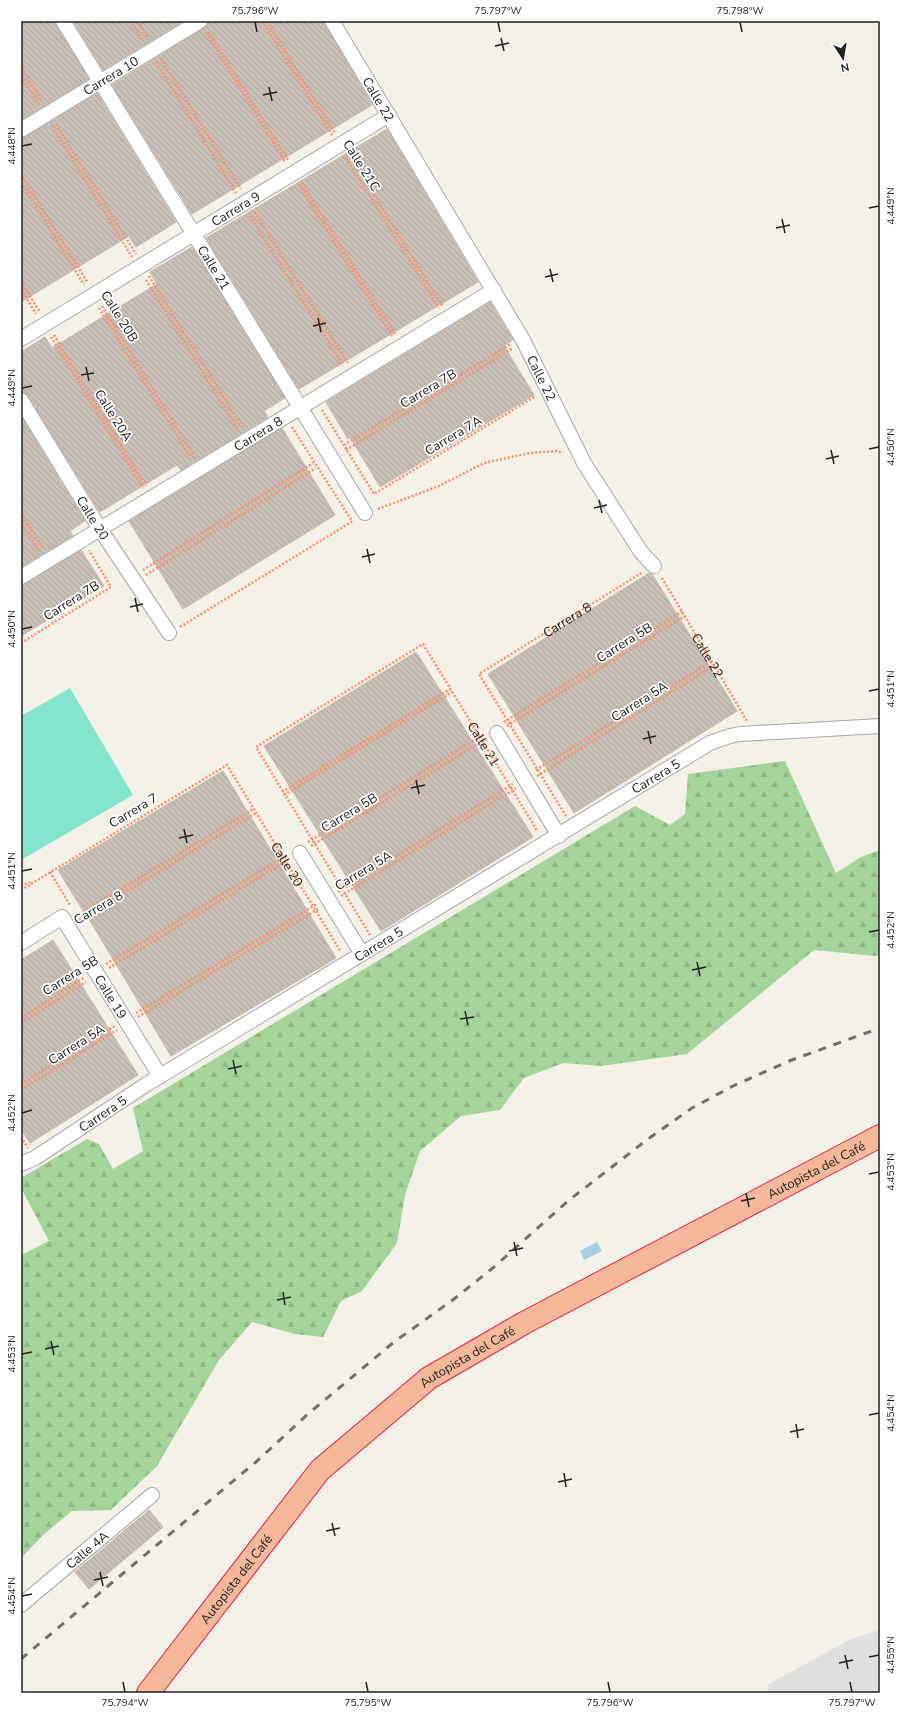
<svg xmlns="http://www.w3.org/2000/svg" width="901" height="1714" font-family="'Nunito Sans',sans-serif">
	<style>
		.residential { fill: #e0dfdf }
		.forest { fill: url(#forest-firs) }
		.pitch { fill: #83e5cb }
		.water { fill: #a7cee2 }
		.building { fill: url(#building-back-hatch); stroke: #c6b9a9 }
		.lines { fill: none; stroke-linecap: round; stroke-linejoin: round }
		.minor-casing { stroke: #a9a9a9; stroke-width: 16 }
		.trunk-casing { stroke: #e71f4b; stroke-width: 24 }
		.path { stroke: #ff8e6d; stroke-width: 2.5; stroke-dasharray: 2 2; stroke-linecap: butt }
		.minor { stroke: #fff; stroke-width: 14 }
		.trunk { stroke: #f6b89a; stroke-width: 22 }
		.rail { stroke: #707070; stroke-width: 3; stroke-dasharray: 8 8; stroke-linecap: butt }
		.ticks { fill: none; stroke: #222; stroke-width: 1.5 }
		.labels { text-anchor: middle; stroke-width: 3.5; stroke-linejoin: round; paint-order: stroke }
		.street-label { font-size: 13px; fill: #222; stroke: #fff }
		.neatline { fill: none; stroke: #222; stroke-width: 1.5 }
		.ticks-label { font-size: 10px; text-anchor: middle; fill: #222 }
	</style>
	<defs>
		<pattern id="forest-firs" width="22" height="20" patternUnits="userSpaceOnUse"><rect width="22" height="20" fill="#a5d49b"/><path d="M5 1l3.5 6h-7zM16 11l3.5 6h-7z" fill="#8eb685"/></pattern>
		<pattern id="building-back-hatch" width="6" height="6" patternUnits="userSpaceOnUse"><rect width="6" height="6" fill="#c8c0b7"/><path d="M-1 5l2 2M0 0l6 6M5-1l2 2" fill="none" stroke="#aca59d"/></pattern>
	</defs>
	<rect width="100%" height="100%" fill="#f3f0e8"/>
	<polygon class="residential" points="880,1630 880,1693 769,1693 767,1685 851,1639"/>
	<polygon class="forest" points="785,761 836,873 861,857 880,850 880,955 875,956 814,950 687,1054 601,1066 563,1063 524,1078 500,1110 461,1116 420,1151 405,1195 397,1243 362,1291 341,1301 323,1337 295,1334 252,1322 219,1360 157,1466 111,1510 72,1511 43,1535 21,1558 21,1255 49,1241 21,1188 21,1178 87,1139 99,1144 113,1169 143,1151 133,1108 635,806 670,825 685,814 688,774"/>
	<polygon class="pitch" points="70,688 133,795 21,860 21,716"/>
	<polygon class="water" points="597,1242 602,1251 584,1260 580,1251"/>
	<g class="building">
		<polygon points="21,21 55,21 56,25 89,79 21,120"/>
		<polygon points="73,21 184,21 103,70"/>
		<polygon points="208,21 323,21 372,105 192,214 112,85 204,28"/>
		<polygon points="97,93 176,222 136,247 129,236 21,302 21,138 25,137"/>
		<polygon points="387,129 478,282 299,389 206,238"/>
		<polygon points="192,247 285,398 264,411 268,417 181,470 177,465 100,512 28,396 21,392 21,352 45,337 52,348 101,318 157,284 150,272"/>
		<polygon points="490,302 513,340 504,346 534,395 380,487 350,437 348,439 326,402"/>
		<polygon points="21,416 85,521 70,531 73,536 21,567"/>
		<polygon points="282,428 335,515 183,609 129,521"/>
		<polygon points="81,550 104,586 21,636 21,585"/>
		<polygon points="649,573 652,574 737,711 574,813 488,674"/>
		<polygon points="416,652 533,837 381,931 264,746"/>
		<polygon points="223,771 336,958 171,1056 83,909 82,909 58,870"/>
		<polygon points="53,940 138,1075 30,1143 21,1129 21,960"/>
		<polygon points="149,1510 163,1527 89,1589 75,1572"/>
	</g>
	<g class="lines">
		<defs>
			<g id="minor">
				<path id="s5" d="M 63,21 L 365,513"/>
				<path id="s6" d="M 332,21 L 523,340 L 584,463 L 641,552 L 654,566"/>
				<path id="s7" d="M 21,130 L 200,21"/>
				<path id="s8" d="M 21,339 L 389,115"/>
				<path id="s9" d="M 21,400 L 100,529 L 169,633"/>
				<path id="s10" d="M 21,577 L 494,290"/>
				<polyline points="497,733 559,836"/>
				<polyline points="300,853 362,954"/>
				<path id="s11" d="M 21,943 L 62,917 L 160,1076"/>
				<path id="s12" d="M 21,1164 L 35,1158 L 147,1084 L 710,743 L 730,736 L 740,734 L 880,726"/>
				<path id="s13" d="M 21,1605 L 152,1495"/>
			</g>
			<g id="trunk">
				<path id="s14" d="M 148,1693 L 320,1470 L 429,1378 L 524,1323 L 880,1136"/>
			</g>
		</defs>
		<use href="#minor" class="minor-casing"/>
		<use href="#trunk" class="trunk-casing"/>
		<g class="path">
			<polyline points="130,21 143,41"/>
			<polyline points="138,21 148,38"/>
			<polyline points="262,21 332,135"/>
			<polyline points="267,21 335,133"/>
			<polyline points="209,32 288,160"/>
			<polyline points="206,33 285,162"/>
			<polyline points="161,59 241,189"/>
			<polyline points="156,62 236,193"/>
			<polyline points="21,67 42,101"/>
			<polyline points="21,76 39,105"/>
			<polyline points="56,124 136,254"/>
			<polyline points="52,126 132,257"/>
			<polyline points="349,154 443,307"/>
			<polyline points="346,158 439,308"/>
			<polyline points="21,174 88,283"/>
			<polyline points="21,182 84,285"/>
			<polyline points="302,183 395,334"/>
			<polyline points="299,185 392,336"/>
			<polyline points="255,212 348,363"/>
			<polyline points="250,216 343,366"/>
			<polyline points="149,276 243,428"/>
			<polyline points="146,280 238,430"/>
			<polyline points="21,282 40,312"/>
			<polyline points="21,289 36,314"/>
			<polyline points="102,306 195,457"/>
			<polyline points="99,308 191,459"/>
			<polyline points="54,335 146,486"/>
			<polyline points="51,337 143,488"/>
			<polyline points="322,410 374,494 536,396"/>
			<polyline points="292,427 352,521"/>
			<polyline points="344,445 511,344"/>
			<polyline points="346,450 513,348"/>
			<polyline points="378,509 439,486 484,463 530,453 557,451 563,453"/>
			<polyline points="21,513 43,548"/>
			<polyline points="21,523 39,551"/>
			<polyline points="143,570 313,463"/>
			<polyline points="146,575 316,468"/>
			<path id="s1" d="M 662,578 L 747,721"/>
			<polyline points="180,627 353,521"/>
			<polyline points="21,643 111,587 89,550"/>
			<polyline points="504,722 683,611"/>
			<polyline points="507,726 685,616"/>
			<polyline points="536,770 712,661"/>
			<polyline points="537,776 715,665"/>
			<polyline points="282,792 450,689"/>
			<polyline points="284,795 452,692"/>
			<path id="s2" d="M 566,816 L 479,674 L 643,572"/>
			<polyline points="308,842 484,734"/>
			<polyline points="311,846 486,739"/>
			<polyline points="50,872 70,905"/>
			<polyline points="21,885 32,882"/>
			<path id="s3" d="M 21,890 L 227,765 L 341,952"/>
			<polyline points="338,892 513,784"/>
			<polyline points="341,896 516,788"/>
			<polyline points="76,916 253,809"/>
			<polyline points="79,920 256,813"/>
			<path id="s4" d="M 370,935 L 256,747 L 423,644 L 538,832"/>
			<polyline points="106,964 287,855"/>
			<polyline points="109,968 288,860"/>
			<polyline points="136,1013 317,904"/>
			<polyline points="138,1017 320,908"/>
			<polyline points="21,1018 85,977"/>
			<polyline points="21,1023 86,982"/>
			<polyline points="21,1084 115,1026"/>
			<polyline points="21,1090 117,1030"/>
			<polyline points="21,1137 28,1148"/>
		</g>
		<use href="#minor" class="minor"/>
		<use href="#trunk" class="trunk"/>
		<polyline class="rail" points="21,1659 257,1461 308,1414 394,1342 454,1299 494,1267 568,1201 648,1139 692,1108 735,1085 789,1061 880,1028"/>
	</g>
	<path class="ticks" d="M 255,22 L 257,32M 498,22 L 500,32M 740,22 L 742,32M 501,38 L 504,51M 495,46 L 509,43M 269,87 L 272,101M 263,95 L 277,92M 22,146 L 32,144M 869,208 L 879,206M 782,219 L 785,233M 776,228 L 790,225M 550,269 L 553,282M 545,277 L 558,274M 318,318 L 321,332M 313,326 L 326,323M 86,367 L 89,381M 81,375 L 94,373M 22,388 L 32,386M 869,449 L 879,447M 831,450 L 834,464M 826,459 L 839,456M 599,500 L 602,513M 594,508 L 607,505M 367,549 L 370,563M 362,557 L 375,554M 135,598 L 138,612M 130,607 L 143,604M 22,629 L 32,627M 869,691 L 879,689M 648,731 L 651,744M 643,739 L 656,736M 416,780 L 419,794M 411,788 L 425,785M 184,829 L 187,843M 179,838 L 193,835M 22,871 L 32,869M 869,932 L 879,930M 697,962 L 700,976M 692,970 L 706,967M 465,1011 L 468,1025M 460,1019 L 474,1017M 233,1060 L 236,1074M 228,1069 L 242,1066M 22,1113 L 32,1110M 869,1174 L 879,1172M 746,1193 L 749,1207M 741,1201 L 755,1198M 514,1242 L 517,1256M 509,1251 L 523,1248M 283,1292 L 285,1305M 277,1300 L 291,1297M 51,1341 L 54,1355M 45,1349 L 59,1346M 22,1354 L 32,1352M 869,1415 L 879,1413M 796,1424 L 798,1438M 790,1432 L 804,1429M 564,1473 L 566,1487M 558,1482 L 572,1479M 332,1523 L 335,1536M 326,1531 L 340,1528M 100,1572 L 103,1586M 94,1580 L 108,1577M 22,1596 L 32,1594M 845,1655 L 848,1669M 869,1657 L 879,1655M 839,1663 L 853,1660M 123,1682 L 125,1692M 366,1682 L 368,1692M 608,1682 L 610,1692M 850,1682 L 852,1692"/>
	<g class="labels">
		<g class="street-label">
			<text dy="5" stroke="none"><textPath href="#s7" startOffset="105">Carrera 10</textPath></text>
			<text dy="5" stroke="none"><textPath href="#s6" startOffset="91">Calle 22</textPath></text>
			<text transform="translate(362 165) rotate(58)" y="5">Calle 21C</text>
			<text dy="5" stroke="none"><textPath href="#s8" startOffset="251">Carrera 9</textPath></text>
			<text dy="5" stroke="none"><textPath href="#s5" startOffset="289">Calle 21</textPath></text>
			<text transform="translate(120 316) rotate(58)" y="5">Calle 20B</text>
			<text dy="5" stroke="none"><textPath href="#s6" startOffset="414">Calle 22</textPath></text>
			<text transform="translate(428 388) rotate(-31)" y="5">Carrera 7B</text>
			<text transform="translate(114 415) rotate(58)" y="5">Calle 20A</text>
			<text dy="5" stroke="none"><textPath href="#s10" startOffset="277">Carrera 8</textPath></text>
			<text transform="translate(453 435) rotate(-31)" y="5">Carrera 7A</text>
			<text dy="5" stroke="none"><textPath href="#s9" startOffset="138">Calle 20</textPath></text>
			<text transform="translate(71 600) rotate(-32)" y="5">Carrera 7B</text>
			<text dy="5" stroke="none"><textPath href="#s2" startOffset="270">Carrera 8</textPath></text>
			<text transform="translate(624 642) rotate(-32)" y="5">Carrera 5B</text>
			<text dy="5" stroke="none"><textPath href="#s1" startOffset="90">Calle 22</textPath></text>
			<text transform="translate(639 701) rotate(-32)" y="5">Carrera 5A</text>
			<text dy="5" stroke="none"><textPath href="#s4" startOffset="533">Calle 21</textPath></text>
			<text dy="5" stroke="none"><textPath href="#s12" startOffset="744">Carrera 5</textPath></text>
			<text transform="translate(133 810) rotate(-31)" y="5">Carrera 7</text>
			<text transform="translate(349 812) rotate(-31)" y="5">Carrera 5B</text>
			<text dy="5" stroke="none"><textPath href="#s3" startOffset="357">Calle 20</textPath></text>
			<text transform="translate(363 870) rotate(-31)" y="5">Carrera 5A</text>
			<text transform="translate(98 907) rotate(-30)" y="5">Carrera 8</text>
			<text dy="5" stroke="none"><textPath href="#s12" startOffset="420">Carrera 5</textPath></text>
			<text transform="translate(70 975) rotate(-32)" y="5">Carrera 5B</text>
			<text dy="5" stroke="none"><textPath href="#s11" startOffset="142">Calle 19</textPath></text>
			<text transform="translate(76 1044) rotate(-32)" y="5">Carrera 5A</text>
			<text dy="5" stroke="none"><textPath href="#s12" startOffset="96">Carrera 5</textPath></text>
			<text dy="5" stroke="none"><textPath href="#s14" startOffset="864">Autopista del Café</textPath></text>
			<text dy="5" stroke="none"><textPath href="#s14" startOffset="468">Autopista del Café</textPath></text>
			<text dy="5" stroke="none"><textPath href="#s13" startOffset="86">Calle 4A</textPath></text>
			<text dy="5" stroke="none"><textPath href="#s14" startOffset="144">Autopista del Café</textPath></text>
		</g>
	</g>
	<rect width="901" height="1714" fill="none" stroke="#ffffff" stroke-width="44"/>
	<g transform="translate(843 58) rotate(168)" stroke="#ffffff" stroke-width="3" paint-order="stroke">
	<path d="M0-3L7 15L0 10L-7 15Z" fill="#222222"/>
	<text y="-6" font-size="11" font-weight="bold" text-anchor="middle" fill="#222222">N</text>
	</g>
	<rect x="22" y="22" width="857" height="1670" class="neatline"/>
	<g class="ticks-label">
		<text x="255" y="14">75.796°W</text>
		<text x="498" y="14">75.797°W</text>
		<text x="740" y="14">75.798°W</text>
		<text transform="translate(11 146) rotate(-90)" y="4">4.448°N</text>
		<text transform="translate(890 206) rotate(-90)" y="4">4.449°N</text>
		<text transform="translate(11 388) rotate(-90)" y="4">4.449°N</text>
		<text transform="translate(890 447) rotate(-90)" y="4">4.450°N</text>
		<text transform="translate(11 629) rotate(-90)" y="4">4.450°N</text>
		<text transform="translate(890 689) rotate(-90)" y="4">4.451°N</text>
		<text transform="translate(11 871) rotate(-90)" y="4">4.451°N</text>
		<text transform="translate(890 930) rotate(-90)" y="4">4.452°N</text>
		<text transform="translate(11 1113) rotate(-90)" y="4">4.452°N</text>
		<text transform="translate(890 1172) rotate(-90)" y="4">4.453°N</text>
		<text transform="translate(11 1354) rotate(-90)" y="4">4.453°N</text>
		<text transform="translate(890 1413) rotate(-90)" y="4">4.454°N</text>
		<text transform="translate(11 1596) rotate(-90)" y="4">4.454°N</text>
		<text transform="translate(890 1655) rotate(-90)" y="4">4.455°N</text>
		<text x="125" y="1706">75.794°W</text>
		<text x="368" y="1706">75.795°W</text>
		<text x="610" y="1706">75.796°W</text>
		<text x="852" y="1706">75.797°W</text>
	</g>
</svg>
